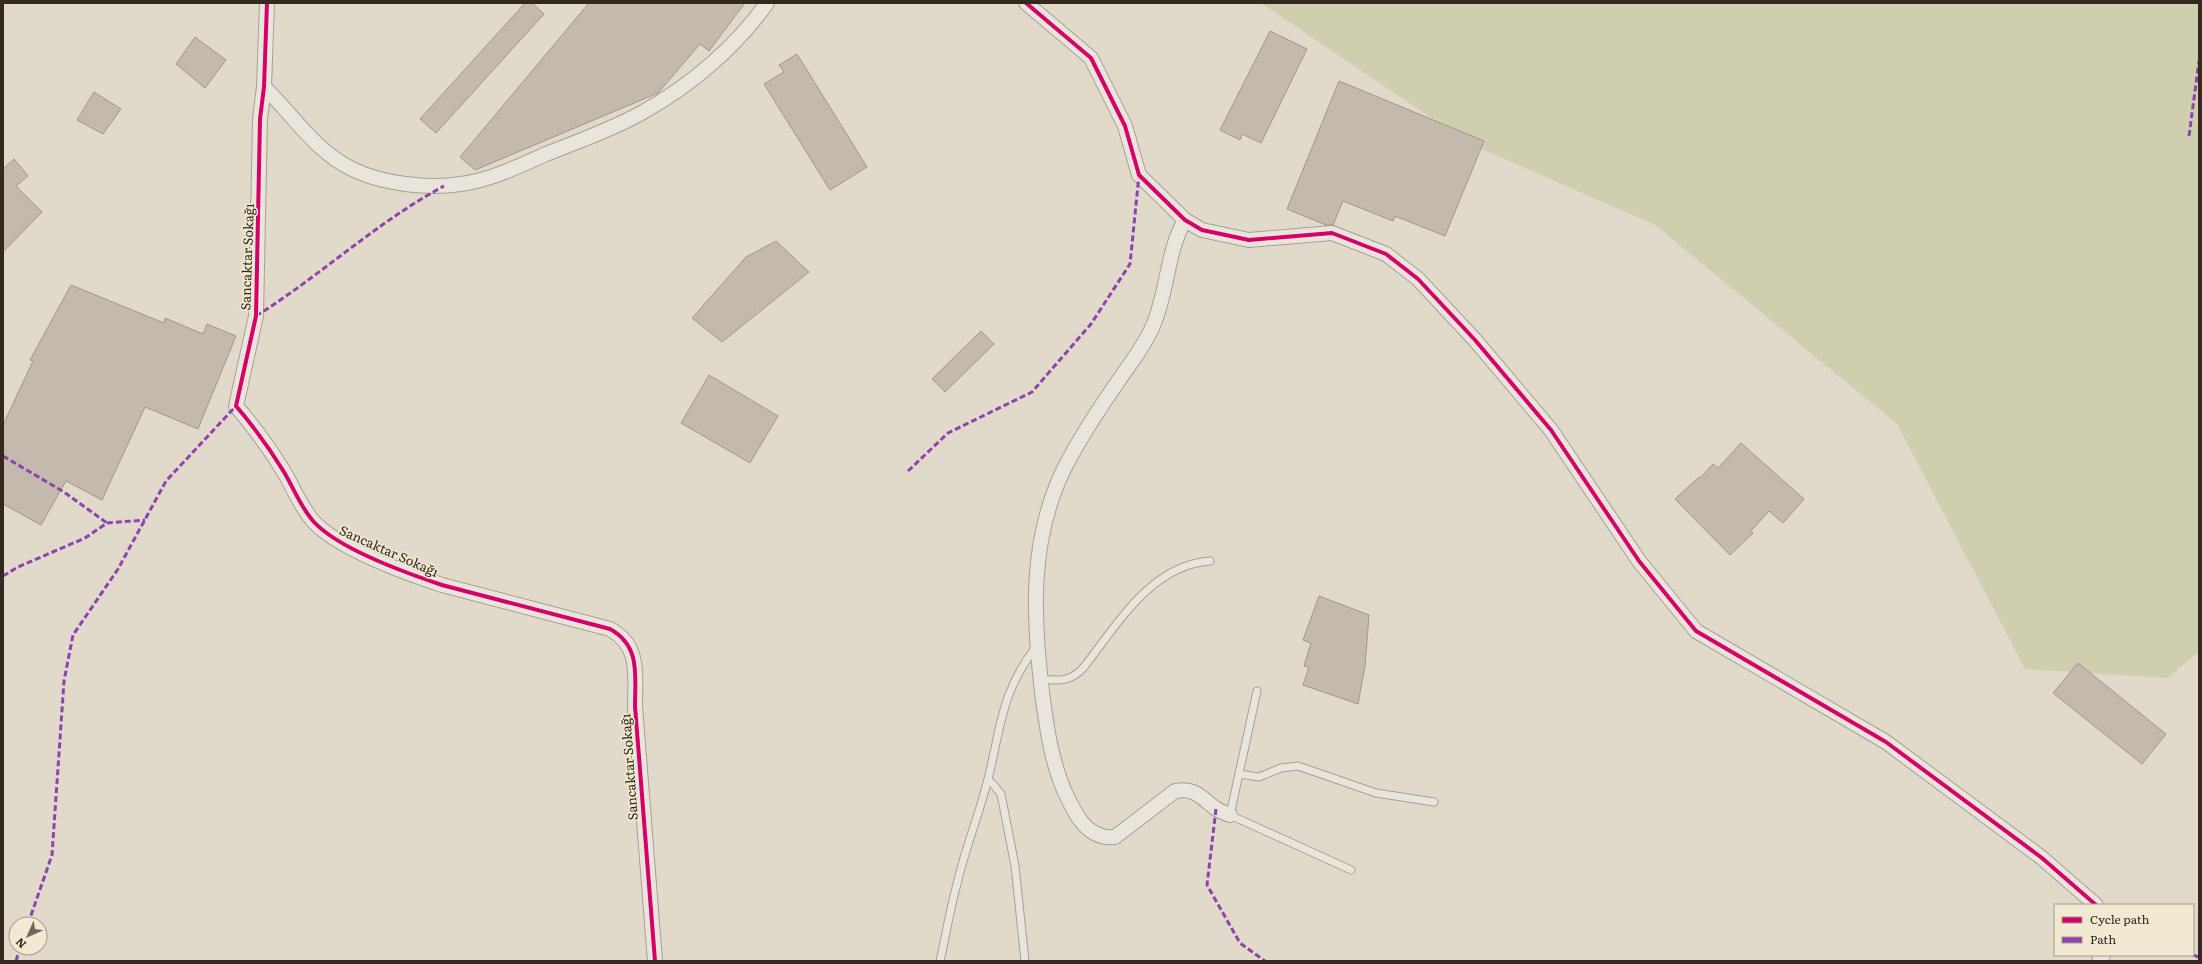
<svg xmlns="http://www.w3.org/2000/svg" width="2202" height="964" font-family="Literata,serif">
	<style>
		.green { fill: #cfcfb0 }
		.building { fill: #c4b9ad; stroke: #a0968b }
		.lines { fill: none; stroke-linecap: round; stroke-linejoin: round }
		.service-casing { stroke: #a69f95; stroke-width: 9 }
		.minor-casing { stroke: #a69f95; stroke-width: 16 }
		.service { stroke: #eae5dc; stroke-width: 7 }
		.minor { stroke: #eae5dc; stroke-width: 14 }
		.quiet { stroke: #8e44ad; stroke-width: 3; stroke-dasharray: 6 3; stroke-linecap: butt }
		.cycleway-casing { stroke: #f1e9d2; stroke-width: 6 }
		.cycleway { stroke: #d6006c; stroke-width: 4 }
		.labels { text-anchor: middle; stroke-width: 3; stroke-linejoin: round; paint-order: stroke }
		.street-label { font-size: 13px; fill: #33291e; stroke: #f1e9d2 }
	</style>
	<rect width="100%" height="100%" fill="#e1dacb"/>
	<polygon class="green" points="1261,3 2199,3 2199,652 2167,678 2025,669 1897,424 1655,225 1468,143"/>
	<g class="building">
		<polygon points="525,3 532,3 544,14 436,133 420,119"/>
		<polygon points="589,3 745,3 709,51 700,44 658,93 475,170 460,157"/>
		<polygon points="1270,31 1307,49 1261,143 1242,134 1240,140 1220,130"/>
		<polygon points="195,37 226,60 205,88 176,64"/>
		<polygon points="797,54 867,167 830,190 764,84 784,72 779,65"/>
		<polygon points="1339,81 1484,141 1445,236 1395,216 1393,221 1343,201 1333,225 1326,225 1287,209"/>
		<polygon points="94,92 121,109 103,134 77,120"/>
		<polygon points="14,159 28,176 16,186 42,212 3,252 3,169"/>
		<polygon points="776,241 809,272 722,342 692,318 746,257"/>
		<polygon points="71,285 164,323 165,318 203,334 207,324 236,336 198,429 145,407 102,500 66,481 41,525 3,504 3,425 33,361 30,360"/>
		<polygon points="981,331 994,344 945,392 932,379"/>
		<polygon points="709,375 778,416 750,463 681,423"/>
		<polygon points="1741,443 1804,499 1783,523 1769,511 1751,531 1753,533 1730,555 1675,499 1699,477 1700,478 1713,464 1718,468"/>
		<polygon points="1319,596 1369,615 1365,666 1358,704 1303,685 1309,667 1304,666 1311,643 1303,640"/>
		<polygon points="2078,663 2166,734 2142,764 2053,693"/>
	</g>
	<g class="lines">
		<defs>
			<g id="service">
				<path d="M 1040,679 C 1059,681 1071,682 1084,667 C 1117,625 1151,565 1210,561"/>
				<polyline points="1257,691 1230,815 1351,870"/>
				<polyline points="1239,774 1259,777 1281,768 1298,766 1376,793 1434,802"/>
				<polyline points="988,780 993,784 1001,794 1015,866 1025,961"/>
				<path d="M 940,961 C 946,935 950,909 957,884 C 965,849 979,815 988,779 C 1001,727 1001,692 1036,647"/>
			</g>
			<g id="minor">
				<path d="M 267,3 L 264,87 L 260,119 L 256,316 L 236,406 C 254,427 270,449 284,472 C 294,489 301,508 314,522 C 339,549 406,573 442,585 L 610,629 C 641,646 635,676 635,706 L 655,961"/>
				<polyline points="1026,3 1091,58 1125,126 1139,175 1185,220 1202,230 1249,240 1332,233 1386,254 1418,279 1475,340 1551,430 1639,561 1696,631 1886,742 2042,858 2096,905"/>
				<path d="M 264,87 C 293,115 315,151 352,169 C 383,184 427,189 461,184 C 491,180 519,166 546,154 C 579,141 613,129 643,112 C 690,86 736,47 767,3"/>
				<path d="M 1185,220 C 1166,253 1168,293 1152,328 C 1143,348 1129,365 1117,383 C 1099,409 1081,436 1066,465 C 1028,539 1033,620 1043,700 C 1047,730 1052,762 1064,790 C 1074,812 1086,840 1115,837 L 1175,791 C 1194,787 1201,797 1215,808 C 1219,811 1225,813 1230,815"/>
				<polyline points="2099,961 2103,955"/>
			</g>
		</defs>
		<use href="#service" class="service-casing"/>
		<use href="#minor" class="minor-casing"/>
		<use href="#service" class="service"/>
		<use href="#minor" class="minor"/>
		<g class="quiet">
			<polyline points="2189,136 2199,61"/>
			<path d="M 256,316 C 320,276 377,222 444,186"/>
			<polyline points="3,456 64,492 107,523"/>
			<polyline points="908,471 948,433 1032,392 1091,324 1130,264 1139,175"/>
			<polyline points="3,576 18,567 85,538 107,523 145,520"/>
			<polyline points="1216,809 1207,885 1240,943 1265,961"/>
			<polyline points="28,924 52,855 64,681 73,635 118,569 166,481 236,406"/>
			<polyline points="2193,955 2199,957"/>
			<polyline points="16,961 20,948"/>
		</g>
		<defs>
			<g id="cycleway">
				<path d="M 267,3 L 264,87 L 260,119 L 256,316 L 236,406 C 254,427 270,449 284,472 C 294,489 301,508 314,522 C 339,549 406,573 442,585 L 610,629 C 641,646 635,676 635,706 L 655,961"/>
				<polyline points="1026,3 1091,58 1125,126 1139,175 1185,220 1202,230 1249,240 1332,233 1386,254 1418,279 1475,340 1551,430 1639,561 1696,631 1886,742 2042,858 2096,905"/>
			</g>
		</defs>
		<use href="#cycleway" class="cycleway-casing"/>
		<use href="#cycleway" class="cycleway"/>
	</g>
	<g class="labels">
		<g class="street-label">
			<text transform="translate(247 257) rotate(-88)" y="5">Sancaktar Sokağı</text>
			<text transform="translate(389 551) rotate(24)" y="5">Sancaktar Sokağı</text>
			<text transform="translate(629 767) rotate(-94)" y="5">Sancaktar Sokağı</text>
		</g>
	</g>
	<rect width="2202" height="964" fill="none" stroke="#33291e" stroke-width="8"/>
	<rect x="2054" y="904" width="140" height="52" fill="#f1e9d2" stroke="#a59c8a"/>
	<rect x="2062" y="917" width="20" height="6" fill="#d6006c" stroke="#a59c8a"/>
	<text x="2090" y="924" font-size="12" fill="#33291e">Cycle path</text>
	<rect x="2062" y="937" width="20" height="6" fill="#8e44ad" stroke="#a59c8a"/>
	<text x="2090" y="944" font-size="12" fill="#33291e">Path</text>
	<g transform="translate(28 936) rotate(225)"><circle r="19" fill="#f1e9d2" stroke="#a59c8a"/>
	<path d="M0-3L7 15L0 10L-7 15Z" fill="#70675b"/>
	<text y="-6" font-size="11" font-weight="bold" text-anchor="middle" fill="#33291e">N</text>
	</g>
</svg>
